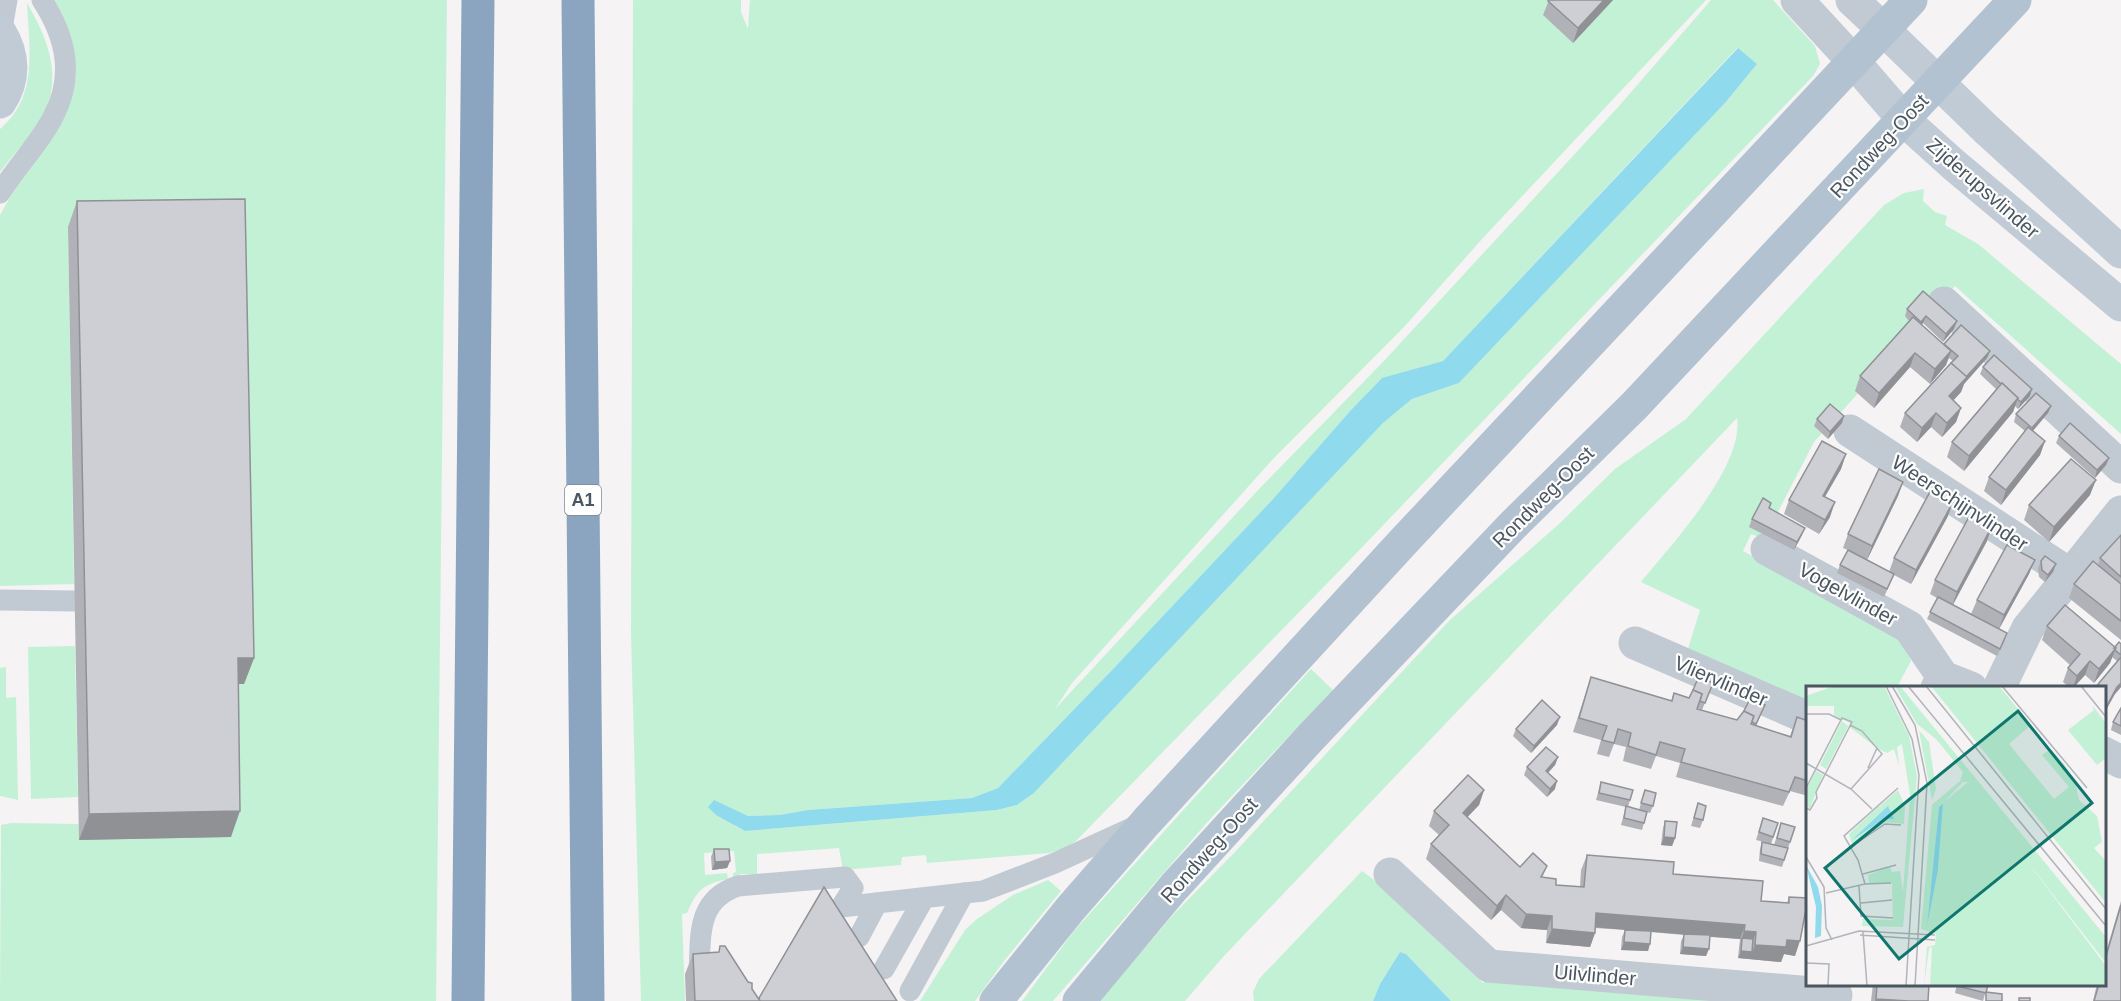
<svg xmlns="http://www.w3.org/2000/svg" width="2121" height="1001" font-family="Helvetica,sans-serif">
	<style>
		.green { fill: #c3f1d5; fill-rule: evenodd }
		.water { fill: #90daee }
		.lines { fill: none; stroke-linecap: round; stroke-linejoin: round }
		.lane { stroke: #c1cad2; stroke-width: 21 }
		.street { stroke: #c1cad2; stroke-width: 33 }
		.secondary { stroke: #c1cbd6; stroke-width: 33 }
		.primary { stroke: #b3c2d1; stroke-width: 33 }
		.highway { stroke: #8ba5c1; stroke-width: 33 }
		.wall { fill: #b0b2b7 }
		.shaded-wall { fill: #909195 }
		.building { fill: #cdcfd5; stroke: #909195; stroke-width: 1.5 }
		.labels { text-anchor: middle; stroke-width: 4.5; stroke-linejoin: round; paint-order: stroke }
		.shield { fill: #fff; stroke: #808990; stroke-width: 1.5 }
		.shield-label { font-size: 18px; font-weight: bold; fill: #4a5661 }
		.street-label { font-size: 20px; fill: #4a5661; stroke: #fff }
		.inset-road { fill: none; stroke: #b1b4b9; stroke-width: 1.5 }
		.view { fill: #0f766e; fill-opacity: 0.15; stroke: #0f766e; stroke-width: 3 }
		.inset-edge { fill: none; stroke: #4a5661; stroke-width: 3 }
	</style>
	<rect width="100%" height="100%" fill="#f5f3f3"/>
	<g class="green">
		<path d="M 54,0 L 447,0 L 436,1001 L 0,1001 L 1,825 L 11,823 L 79,824 L 80,840 L 230,837 L 68,227 L 74,584 L 0,586 L 0,215 L 75,84 C 77,53 71,27 54,0 Z"/>
		<path d="M 633,0 L 741,0 L 741,12 L 748,29 L 750,0 L 1706,0 L 1482,239 L 1404,327 L 1273,459 L 1072,683 L 1055,709 L 1260,488 L 1383,362 L 1619,106 L 1711,0 L 1773,0 L 1815,46 L 1820,64 L 1813,76 L 1346,564 L 1076,841 L 1065,848 L 1049,853 L 927,863 L 926,855 L 902,857 L 901,865 L 843,870 L 839,848 L 757,854 L 757,876 L 752,878 L 751,874 L 740,874 L 739,878 L 733,879 L 733,873 L 736,872 L 734,851 L 704,853 L 705,875 L 727,873 L 728,879 C 703,884 697,890 687,913 L 682,914 L 685,1001 L 641,1001 L 631,634 ZM 1737,48 L 1757,64 L 1725,103 L 1459,383 L 1412,399 L 1383,423 L 1034,793 L 1017,805 L 997,810 L 745,831 L 735,826 L 732,810 L 748,816 L 779,815 L 808,810 L 972,798 L 998,788 L 1114,668 L 1273,499 L 1351,410 L 1381,379 L 1443,361 Z"/>
		<path d="M 27,3 C 51,44 66,86 35,128 C 25,143 11,157 0,172 L 0,129 C 39,97 29,47 27,3 Z"/>
		<path d="M 1924,189 L 1923,201 L 1935,212 L 1947,216 L 1945,225 L 1978,244 L 2121,364 L 2121,434 L 1955,286 L 1814,442 L 1764,539 L 1751,534 L 1743,551 L 1900,634 L 1911,661 L 1897,687 L 1808,688 L 1807,706 L 1686,655 L 1700,610 L 1641,582 C 1671,545 1744,467 1737,418 L 1223,957 L 1185,1001 L 1099,1001 L 1174,914 L 1235,852 L 1450,620 L 1559,524 L 1615,469 L 1686,419 L 1884,205 L 1904,193 Z"/>
		<polygon points="75,646 78,797 31,799 28,647"/>
		<polygon points="6,667 6,698 16,697 18,800 0,796 0,668"/>
		<polygon points="1311,669 1333,690 1211,818 1053,1001 1022,1001 1074,931"/>
		<polygon points="1362,871 1374,880 1483,983 1488,977 1787,1001 1451,1001 1406,954 1400,952 1380,984 1373,1001 1254,1001 1253,992 1259,979"/>
		<polygon points="1048,880 1061,891 1004,961 975,1001 920,1001 965,930 977,919 1013,895"/>
	</g>
	<g class="water">
		<polygon points="1738,48 1757,64 1725,103 1459,383 1412,399 1383,423 1034,793 1017,805 997,810 745,831 716,815 708,807 714,800 748,816 779,815 808,810 972,798 998,788 1114,668 1273,499 1351,410 1382,378 1443,361"/>
		<polygon points="1400,952 1406,954 1451,1001 1373,1001 1380,984"/>
	</g>
	<g class="lines">
		<g class="lane">
			<polyline points="1,34 7,0"/>
			<path d="M 0,193 C 16,167 40,143 53,117 C 75,76 66,37 42,0"/>
			<polyline points="0,600 75,601"/>
			<polyline points="841,907 983,891 1055,863 1138,825"/>
			<polyline points="859,937 877,903"/>
			<polyline points="884,969 924,898"/>
			<path d="M 699,973 C 701,936 696,900 738,886 L 845,877 L 853,888 L 841,907"/>
			<polyline points="910,991 964,893"/>
		</g>
		<g class="street">
			<polyline points="1797,0 1854,62"/>
			<polyline points="1852,0 1883,29"/>
			<polyline points="1944,303 2121,467"/>
			<polyline points="1850,431 2071,575"/>
			<polyline points="1767,549 1909,627 1943,677"/>
			<polyline points="1635,643 1808,718"/>
			<polyline points="1937,688 1943,677 1971,688"/>
			<polyline points="1999,688 2028,628 2121,512"/>
			<polyline points="2104,753 2121,762"/>
			<polyline points="1390,874 1489,966 1836,995"/>
		</g>
		<g class="secondary">
			<polyline points="1883,29 1986,129 2121,252"/>
			<path d="M 0,32 C 14,55 15,79 0,102"/>
			<polyline points="1854,62 1904,120 1954,165 2121,305"/>
		</g>
		<g class="primary">
			<polyline points="996,1001 1071,908 1147,821 1403,542 1911,0"/>
			<polyline points="1079,1001 1174,887 1311,737 1515,523 1635,405 2015,0"/>
		</g>
		<g class="highway">
			<polyline points="578,0 588,1001"/>
			<polyline points="468,1001 478,0"/>
		</g>
	</g>
	<g class="wall">
		<polygon points="1549,0 1613,0 1573,43 1543,15"/>
		<polygon points="77,201 254,658 244,684 238,684 231,837 79,840 68,227"/>
		<polygon points="1923,291 1954,329 1943,342 1923,323 1922,325 1944,344 1990,351 1987,358 1964,384 1961,392 1953,400 1961,408 1956,422 1942,437 1931,427 1917,442 1900,427 1905,413 1953,361 1949,358 1946,365 1930,384 1910,367 1874,408 1855,391 1860,376 1909,321 1905,316 1907,309"/>
		<polygon points="1983,367 2030,396 2018,409 2015,406 2013,412 1964,471 1947,457 1952,442 1996,389 1980,374"/>
		<polygon points="2051,406 2048,413 2033,431 2045,441 2040,455 2001,505 1984,491 1989,477 2025,431 2014,422 2016,414"/>
		<polygon points="1817,419 1842,423 1828,439 1814,426"/>
		<polygon points="2059,436 2109,458 2106,465 2095,478 2056,443"/>
		<polygon points="1846,454 1841,469 1825,497 1830,517 1819,534 1784,514 1789,500"/>
		<polygon points="1903,482 1898,496 1867,560 1889,572 1894,558 1948,516 1911,584 1894,575 1884,597 1837,573 1840,565 1848,550 1843,548 1848,534"/>
		<polygon points="2090,495 2049,542 2024,520 2029,505"/>
		<polygon points="1771,503 1769,509 1802,535 1794,550 1749,527 1752,519"/>
		<polygon points="1992,526 1987,541 1953,605 1971,614 1977,600 2035,560 2029,574 1999,629 2005,640 1997,656 1927,619 1937,598 1930,594 1935,580"/>
		<polygon points="2121,535 2121,640 2069,598 2074,584 2098,565 2100,558"/>
		<polygon points="2041,561 2056,564 2053,572 2045,582 2039,577 2038,568"/>
		<polygon points="2047,626 2114,648 2121,644 2121,687 2115,694 2117,661 2112,657 2110,663 2094,683 2085,675 2074,687 2069,687 2063,682 2068,668 2070,665 2042,640"/>
		<polygon points="1591,677 1671,701 1674,693 1689,698 1713,683 1702,710 1698,708 1697,709 1737,720 1762,712 1756,726 1790,736 1797,717 1808,721 1808,796 1790,791 1783,806 1676,777 1680,763 1656,756 1651,769 1623,761 1626,747 1614,744 1609,757 1597,754 1601,740 1573,732"/>
		<polygon points="2121,709 2121,735 2111,730 2113,722"/>
		<polygon points="1557,725 1531,753 1513,736 1516,729"/>
		<polygon points="1558,757 1555,765 1548,773 1555,789 1547,797 1524,775 1527,767"/>
		<polygon points="1601,782 1630,800 1628,807 1639,810 1645,790 1653,806 1650,813 1647,812 1642,830 1621,825 1626,807 1596,800"/>
		<polygon points="1484,790 1479,805 1467,817 1520,867 1547,866 1542,878 1556,885 1580,887 1581,870 1587,855 1673,874 1761,901 1787,903 1789,897 1795,956 1784,954 1781,962 1738,958 1740,939 1710,937 1706,956 1680,954 1681,941 1684,935 1651,932 1648,951 1621,950 1622,937 1625,930 1595,928 1595,933 1590,947 1546,943 1547,930 1521,928 1501,910 1491,920 1426,859 1431,844 1439,835 1429,826 1434,811"/>
		<polygon points="1698,803 1703,820 1700,828 1691,826"/>
		<polygon points="1763,818 1778,823 1771,844 1774,845 1781,823 1790,842 1782,867 1759,861 1760,849 1762,842 1769,843 1756,840"/>
		<polygon points="1665,821 1675,838 1672,846 1661,845 1663,828"/>
		<polygon points="714,849 730,861 727,868 712,870 711,857"/>
		<polygon points="2121,901 2121,1001 2093,1001 2097,984 2104,984 2104,959"/>
		<polygon points="693,954 752,989 759,998 897,1001 686,1001 685,974"/>
		<polygon points="1873,984 1929,984 1928,1001 1871,1001"/>
		<polygon points="1957,984 1988,984 1983,1001 1955,993"/>
	</g>
	<g class="shaded-wall">
		<polygon points="1604,0 1613,0 1573,43 1578,28"/>
		<polygon points="1926,316 1923,323 1918,329 1921,322"/>
		<polygon points="1957,321 1954,329 1943,342 1946,334"/>
		<polygon points="1951,351 1946,365 1930,384 1935,369"/>
		<polygon points="1990,351 1987,358 1964,384 1961,392 1944,411 1949,396"/>
		<polygon points="1915,353 1910,367 1874,408 1879,393"/>
		<polygon points="2032,389 2030,396 2018,409 2021,402"/>
		<polygon points="2018,398 2013,412 1964,471 1969,456"/>
		<polygon points="2051,406 2048,413 2029,435 2032,428"/>
		<polygon points="1961,408 1956,422 1942,437 1947,423"/>
		<polygon points="1936,413 1931,427 1917,442 1922,428"/>
		<polygon points="1844,416 1842,423 1828,439 1830,432"/>
		<polygon points="2045,441 2040,455 2001,505 2006,490"/>
		<polygon points="1846,454 1841,469 1817,510 1823,496"/>
		<polygon points="2109,458 2106,465 2095,478 2097,470"/>
		<polygon points="2096,480 2090,495 2049,542 2054,527"/>
		<polygon points="1903,482 1898,496 1867,560 1872,546"/>
		<polygon points="1835,502 1830,517 1819,534 1825,520"/>
		<polygon points="1953,502 1948,516 1911,584 1916,570"/>
		<polygon points="1992,526 1987,541 1952,606 1957,592"/>
		<polygon points="1805,528 1802,535 1794,550 1797,542"/>
		<polygon points="2035,560 2029,574 1999,629 2004,615"/>
		<polygon points="2056,564 2053,572 2045,582 2048,575"/>
		<polygon points="2116,648 2110,663 2094,683 2099,669"/>
		<polygon points="238,658 254,658 244,684 228,684"/>
		<polygon points="2090,661 2085,675 2074,687 2073,687 2077,676"/>
		<polygon points="2121,683 2121,687 2115,694 2104,714 2104,711 2117,687"/>
		<polygon points="1560,717 1557,725 1531,753 1534,746"/>
		<polygon points="1558,757 1555,765 1543,778 1546,771"/>
		<polygon points="1557,781 1555,789 1547,797 1550,789"/>
		<polygon points="1484,790 1479,805 1458,827 1463,813"/>
		<polygon points="240,811 231,837 79,840 89,814"/>
		<polygon points="1664,837 1675,838 1672,846 1661,845"/>
		<polygon points="730,861 727,868 712,870 715,862"/>
		<polygon points="1506,895 1501,910 1491,920 1497,906"/>
		<polygon points="1596,913 1745,925 1740,939 1591,927"/>
		<polygon points="1526,914 1552,916 1547,930 1521,928"/>
		<polygon points="1552,929 1595,933 1590,947 1546,943"/>
		<polygon points="1744,931 1756,932 1751,946 1742,938"/>
		<polygon points="1787,940 1800,941 1795,956 1784,954 1781,962 1738,958 1741,951 1752,952 1755,945"/>
		<polygon points="1624,942 1650,944 1648,951 1621,950"/>
		<polygon points="1683,947 1709,949 1706,956 1680,954"/>
		<polygon points="1876,999 1909,1001 1875,1001"/>
	</g>
	<g class="building">
		<polygon points="1549,0 1604,0 1578,28 1548,1"/>
		<polygon points="245,199 254,658 238,658 240,811 89,814 77,201"/>
		<polygon points="1923,291 1957,321 1946,334 1926,316 1921,322 1907,309"/>
		<polygon points="1913,317 1951,351 1935,369 1915,353 1879,393 1860,376"/>
		<polygon points="1961,325 1990,351 1966,377 1951,363 1958,356 1944,344"/>
		<polygon points="1994,355 2032,389 2021,402 2017,399 2018,398 2002,383 2001,384 1983,367"/>
		<polygon points="1951,363 1967,377 1949,396 1961,408 1947,423 1936,413 1922,428 1905,413"/>
		<polygon points="2002,383 2018,398 1969,456 1952,442"/>
		<polygon points="2036,393 2051,406 2032,428 2016,414"/>
		<polygon points="1830,404 1844,416 1830,432 1817,419"/>
		<polygon points="2070,423 2109,458 2097,470 2059,436"/>
		<polygon points="2028,427 2045,441 2006,490 1989,477"/>
		<polygon points="1822,441 1846,454 1823,496 1835,502 1825,520 1789,500"/>
		<polygon points="2071,459 2096,480 2054,527 2029,505"/>
		<polygon points="1879,469 1903,482 1872,546 1848,534"/>
		<polygon points="1931,490 1953,502 1916,570 1894,558"/>
		<polygon points="1763,498 1771,503 1769,508 1805,528 1797,542 1752,519"/>
		<polygon points="1970,515 1992,526 1957,592 1935,580"/>
		<polygon points="2121,535 2121,577 2100,558"/>
		<polygon points="2007,545 2035,560 2004,615 1977,600"/>
		<polygon points="1848,550 1894,574 1887,589 1840,565"/>
		<polygon points="2045,556 2056,564 2048,575 2042,570 2041,561"/>
		<polygon points="2093,561 2121,584 2121,621 2074,584"/>
		<polygon points="1938,597 2007,633 2000,649 1930,612"/>
		<polygon points="2065,605 2116,648 2099,669 2090,661 2077,676 2068,668 2080,654 2047,626"/>
		<polygon points="2119,642 2121,644 2121,655 2115,650 2116,648 2114,648"/>
		<polygon points="2121,657 2121,683 2117,687 2104,711 2104,687 2096,687 2099,683"/>
		<polygon points="1699,676 1713,683 1705,703 1700,701 1702,694 1693,690"/>
		<polygon points="1591,677 1672,701 1674,693 1689,698 1693,690 1702,694 1697,709 1737,720 1744,711 1754,716 1751,724 1791,737 1797,717 1808,721 1808,781 1795,777 1789,792 1681,762 1685,749 1660,742 1656,755 1628,746 1631,733 1618,729 1614,743 1602,740 1607,726 1579,718"/>
		<polygon points="1750,699 1765,705 1756,724 1752,722 1754,716 1744,711"/>
		<polygon points="1542,700 1560,717 1534,746 1516,729"/>
		<polygon points="2121,708 2121,726 2113,722"/>
		<polygon points="1546,747 1558,757 1546,771 1557,781 1550,789 1527,767"/>
		<polygon points="1468,775 1484,790 1463,813 1520,867 1533,853 1547,866 1541,877 1556,879 1556,885 1584,887 1587,855 1674,862 1673,874 1763,881 1761,901 1789,903 1789,897 1808,898 1800,941 1787,940 1786,947 1755,945 1756,932 1744,931 1745,925 1596,913 1595,933 1552,929 1552,916 1526,914 1506,895 1497,906 1431,844 1449,825 1434,811"/>
		<polygon points="1601,782 1633,790 1630,800 1599,793"/>
		<polygon points="1645,790 1656,793 1653,806 1641,803"/>
		<polygon points="1698,803 1706,806 1703,820 1694,818"/>
		<polygon points="1626,806 1647,812 1644,823 1624,818"/>
		<polygon points="1763,818 1778,823 1773,837 1759,832"/>
		<polygon points="1665,821 1677,822 1675,838 1664,837"/>
		<polygon points="1781,823 1795,827 1790,842 1777,838"/>
		<polygon points="1762,842 1788,848 1784,860 1761,854"/>
		<polygon points="714,849 729,849 730,861 715,862"/>
		<polygon points="824,887 897,1001 760,1001 759,998"/>
		<polygon points="2121,905 2121,1001 2094,1001 2099,984 2104,984 2104,963"/>
		<polygon points="1625,930 1651,931 1650,944 1624,942"/>
		<polygon points="1684,934 1710,935 1709,949 1683,947"/>
		<polygon points="1742,938 1753,939 1752,952 1741,951"/>
		<polygon points="720,946 725,946 748,982 752,983 752,989 760,1001 695,1001 693,954 719,952"/>
		<polygon points="1877,984 1929,984 1928,1001 1909,1001 1876,999"/>
		<polygon points="1958,984 1988,984 1986,993 1957,986"/>
		<polygon points="1986,992 2002,994 2002,1001 1986,1001"/>
		<rect x="2019" y="998" width="11" height="3"/>
	</g>
	<g class="labels">
		<rect class="shield" x="565" y="485" width="36" height="30" rx="4.5"/>
		<g class="shield-label">
			<text x="583" y="506">A1</text>
		</g>
		<g class="street-label">
			<text transform="translate(1879 146) rotate(-47)" y="7">Rondweg-Oost</text>
			<text transform="translate(1983 188) rotate(41)" y="7">Zijderupsvlinder</text>
			<text transform="translate(1543 497) rotate(-45)" y="7">Rondweg-Oost</text>
			<text transform="translate(1960 503) rotate(33)" y="7">Weerschijnvlinder</text>
			<text transform="translate(1848 594) rotate(29)" y="7">Vogelvlinder</text>
			<text transform="translate(1721 681) rotate(23)" y="7">Vliervlinder</text>
			<text transform="translate(1209 850) rotate(-48)" y="7">Rondweg-Oost</text>
			<text transform="translate(1595 975) rotate(5)" y="7">Uilvlinder</text>
		</g>
	</g>
	<g transform="translate(1806 686)">
		<rect width="300" height="300" fill="#f5f3f3"/>
		<path d="M 28,0 L 78,0 L 103,50 L 111,90 L 97,241 L 56,240 L 57,233 L 87,234 L 86,197 L 63,197 L 62,189 L 84,181 L 86,186 L 94,185 L 97,206 L 104,109 L 96,58 L 91,61 L 93,80 L 88,63 L 81,67 L 71,62 L 28,29 L 28,20 L 0,20 L 0,10 ZM 89,0 L 94,0 L 112,22 L 300,251 L 300,277 L 217,170 L 300,280 L 300,300 L 124,300 L 126,261 L 123,262 L 118,300 L 121,261 L 129,259 L 130,248 L 115,243 L 126,119 L 154,95 L 157,86 L 130,53 L 111,38 ZM 157,96 L 162,96 L 137,118 L 132,184 L 121,240 L 133,121 ZM 125,0 L 193,0 L 225,39 L 203,58 L 248,113 L 263,101 L 236,69 L 245,63 L 259,79 L 269,95 L 273,114 L 291,130 L 296,156 L 288,162 L 300,175 L 300,217 ZM 286,19 L 300,37 L 300,72 L 291,79 L 262,44 L 288,24 ZM 37,33 L 44,37 L 20,83 L 14,79 ZM 113,44 L 123,56 L 130,103 L 126,114 ZM 10,85 L 17,89 L 4,122 L 0,121 L 0,104 ZM 92,104 L 99,120 L 98,138 L 79,136 L 46,158 L 43,148 L 73,120 L 76,122 L 74,120 Z" fill="#c3f1d5" fill-rule="evenodd"/>
		<path d="M 162,95 L 137,118 L 132,184 L 121,240 L 133,121 ZM 82,120 L 88,133 L 78,133 L 46,154 ZM 0,179 L 12,201 L 16,220 L 15,250 L 9,252 L 10,221 Z" fill="#90daee"/>
		<path class="inset-road" d="M 80,0 L 106,53 L 113,89 L 100,300M 86,0 L 109,39 L 121,97 L 109,300M 102,0 L 300,240M 120,0 L 300,223M 196,0 L 281,102M 275,0 L 300,31M 0,28 L 23,28 L 35,34M 44,39 L 56,45 L 76,68 L 45,103M 0,77 L 45,103 L 66,123M 62,82 L 71,62M 0,102 L 36,32 L 46,36 L 10,106 L 11,112 L 4,124 L 0,122M 45,161 L 79,138 L 95,139M 0,171 L 18,201 L 20,242 L 26,254M 57,188 L 90,179M 59,198 L 85,197M 53,200 L 55,230 L 87,232M 20,207 L 59,198 L 52,174 L 38,150 L 92,102M 55,217 L 86,214M 57,246 L 61,300M 54,249 L 129,254M 0,260 L 53,245 L 129,249M 0,277 L 23,278 L 22,300"/>
		<path class="view" d="M 212,25 L 286,117 L 93,273 L 19,182 Z"/>
		<rect width="300" height="300" class="inset-edge"/>
	</g>
</svg>
